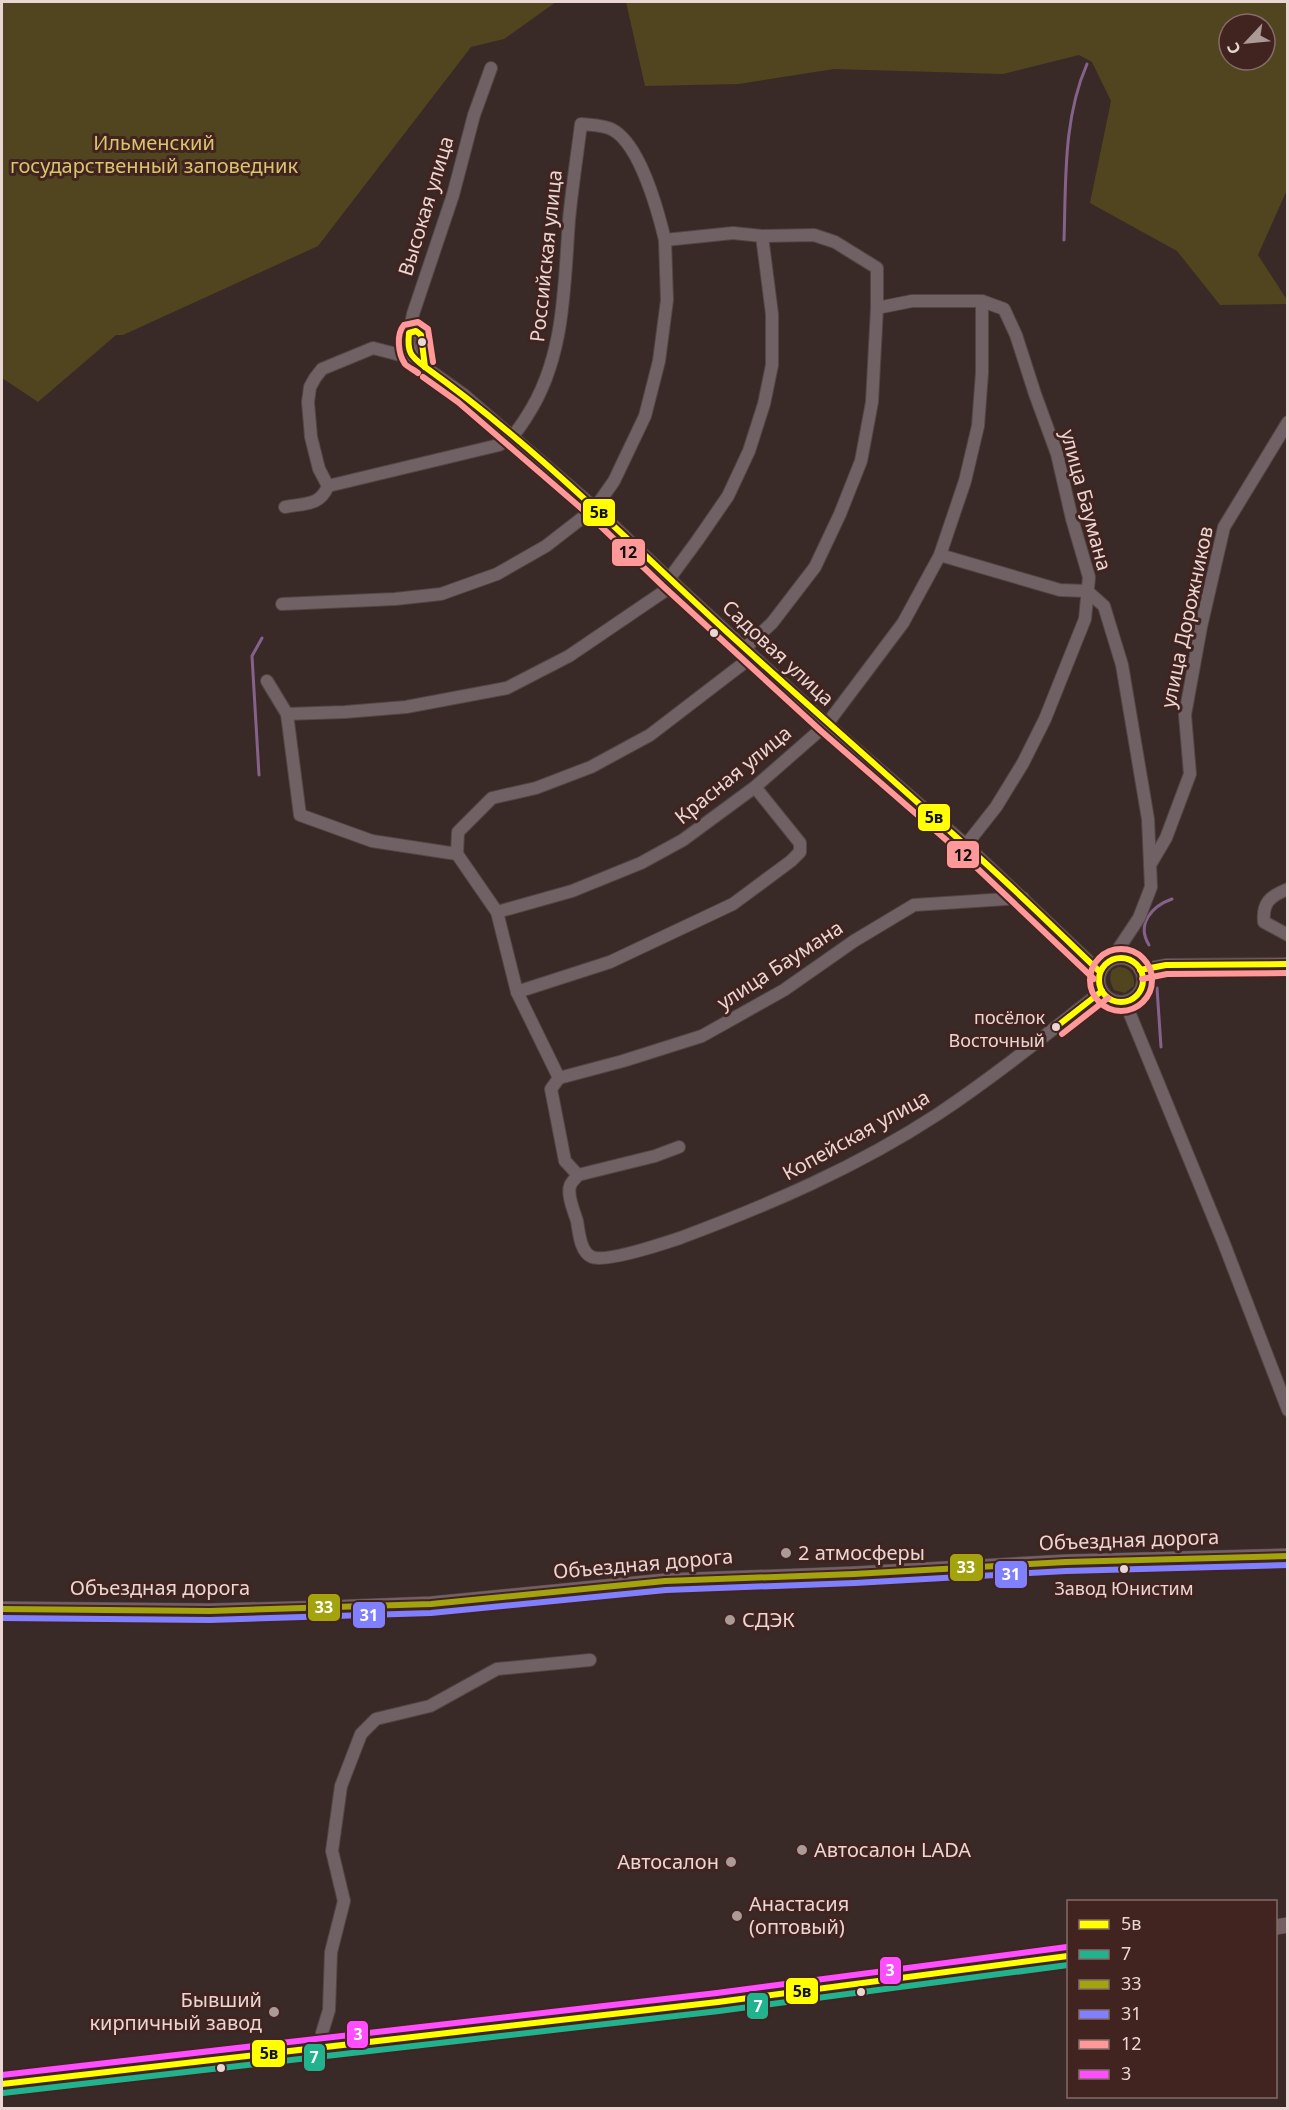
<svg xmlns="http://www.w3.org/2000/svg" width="1289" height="2110" font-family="'Noto Sans',sans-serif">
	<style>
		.green { fill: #50451e; fill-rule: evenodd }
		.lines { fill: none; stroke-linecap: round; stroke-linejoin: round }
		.stream { stroke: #86628b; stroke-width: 3 }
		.minor-casing { stroke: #544645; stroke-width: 14 }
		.major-casing { stroke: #544645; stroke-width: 16 }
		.minor { stroke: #706164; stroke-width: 12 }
		.major { stroke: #746064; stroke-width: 15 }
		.bus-1-casing { stroke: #412420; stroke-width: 10 }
		.bus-2-casing { stroke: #412420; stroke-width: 10 }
		.bus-3-casing { stroke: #412420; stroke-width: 10 }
		.bus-4-casing { stroke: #412420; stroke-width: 10 }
		.bus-5-casing { stroke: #412420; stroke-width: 10 }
		.bus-6-casing { stroke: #412420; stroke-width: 10 }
		.bus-1 { stroke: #ff0; stroke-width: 6 }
		.bus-2 { stroke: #20b38e; stroke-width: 6 }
		.bus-3 { stroke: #a3a30d; stroke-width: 6 }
		.bus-4 { stroke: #8080ff; stroke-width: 6 }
		.bus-5 { stroke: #f99; stroke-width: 6 }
		.bus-6 { stroke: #ff4eff; stroke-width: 6 }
		.bus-dot { fill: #ead6d3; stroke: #412420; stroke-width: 2 }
		.poi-dot { fill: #ac9a97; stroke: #412420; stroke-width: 2 }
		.labels { text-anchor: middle; stroke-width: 6; stroke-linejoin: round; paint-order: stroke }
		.bus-label { font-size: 18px; fill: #ead6d3; stroke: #412420; text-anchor: end }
		.park-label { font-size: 20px; fill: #dbc56c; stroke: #412420 }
		.street-label { font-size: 20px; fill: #ead6d3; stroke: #412420 }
		.poi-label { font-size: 20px; fill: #ead6d3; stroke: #412420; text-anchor: start }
		.line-badge { stroke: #412420; stroke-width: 2 }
		.badge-label { font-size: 16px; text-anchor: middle; font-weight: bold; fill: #fff }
		.pale-badge-label { font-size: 16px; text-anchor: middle; font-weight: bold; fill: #111 }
	</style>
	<rect width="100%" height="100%" fill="#392a28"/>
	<g class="green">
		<polygon points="2,2 556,2 504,39 471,47 318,246 123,335 116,335 38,402 2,378"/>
		<path d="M 626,2 L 1287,2 L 1287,190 L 1258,255 L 1287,300 L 1287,304 L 1220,305 L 1177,251 L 1090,203 L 1111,101 L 1092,62 L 1079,55 L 1003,74 L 834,69 L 739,84 L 645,86 ZM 1229,24 L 1265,24 L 1265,60 L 1229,60 Z"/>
		<path d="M 1118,967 C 1130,967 1135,975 1134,986 L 1125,993 L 1114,990 C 1110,982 1109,978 1112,970 Z"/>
	</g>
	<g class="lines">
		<g class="stream">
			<path d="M 1064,240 C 1066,181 1063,119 1087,64"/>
			<polyline points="259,775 252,656 262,638"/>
			<path d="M 1149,945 C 1136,924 1152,906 1172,899"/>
			<polyline points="1157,988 1161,1047"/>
		</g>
		<defs>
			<g id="minor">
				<polyline points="409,333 416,331 421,335 425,368"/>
				<polyline points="412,358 408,339 413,314 453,195 474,115 491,68"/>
				<path d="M 285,507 C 305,503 320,506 328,486"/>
				<polyline points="940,555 1060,590 1087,591"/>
				<polyline points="669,579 697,541 728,496 749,451 764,404 772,365 772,314 762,236"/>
				<polyline points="1087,591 1104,606 1122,665 1148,819 1151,887 1139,918 1111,960"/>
				<polyline points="282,604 395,599 441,594 497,574 546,546 595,508 614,481 645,416 659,361 667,300 665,240"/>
				<polyline points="745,648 772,623 815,567 840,514 861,461 872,402 877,308"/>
				<polyline points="267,681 287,714 300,815 372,841 457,854 497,912 517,992 559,1078"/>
				<polyline points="287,714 345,712 406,707 507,688 569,656 675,584"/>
				<path d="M 966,845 L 996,807 L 1023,763 L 1045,719 L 1085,619 L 1089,577 L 1072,519 L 1057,454 L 1035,394 L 1016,335 L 1004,309 L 982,301 L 912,301 L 877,308 L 877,268 L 835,242 L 814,235 L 762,236 L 733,233 L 665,240 C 658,211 640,145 613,130 C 605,125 590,125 581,124 C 577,156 572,188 569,220 C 564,287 565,358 527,416 C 518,430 514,437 499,445 L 328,486 L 319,469 L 311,437 L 308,402 L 310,387 L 315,378 L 322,369 L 373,348 L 412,358 L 464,395 L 595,508 L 669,579 L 827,724 L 966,845 L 1100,972"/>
				<polyline points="457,854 458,832 492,798 536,788 591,767 650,735 753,656"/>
				<polyline points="1150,865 1166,838 1190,774 1185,715 1201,627 1224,527 1288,422"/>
				<path d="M 1288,889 C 1270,896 1262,903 1264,922 L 1288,935"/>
				<polyline points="497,912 572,891 641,863 683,840 755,787 827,724 903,623 940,555 965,481 978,426 982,373 982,301"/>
				<circle cx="1121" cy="980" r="22"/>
				<polyline points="1140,970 1166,965 1288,964"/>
				<polyline points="517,992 610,962 733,904 791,861 800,852 800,843 755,787"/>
				<polyline points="1125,1002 1223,1241 1288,1410"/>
				<path d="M 559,1078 L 551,1089 L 565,1161 L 578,1175 C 576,1178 571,1182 570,1186 C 567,1196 574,1211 577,1221 C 579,1232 580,1252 592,1257 C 606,1263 665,1243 680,1238 C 771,1204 857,1167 938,1114 C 995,1076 1048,1033 1102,991"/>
				<polyline points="559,1078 623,1061 702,1036 784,990 854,941 914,905 1023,898"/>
				<polyline points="578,1175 655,1156 679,1147"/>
				<polyline points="324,2047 322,2033 329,2010 331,1952 344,1901 332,1851 341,1786 361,1734 376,1719 430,1706 497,1669 590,1660"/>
			</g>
			<g id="major">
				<polyline points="2,1609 210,1611 328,1608 431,1604 665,1581 854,1574 1066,1562 1288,1556"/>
				<polyline points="1276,1927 1288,1925"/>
				<polyline points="2,2084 718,2002 1068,1956"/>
			</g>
		</defs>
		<use href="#minor" class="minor-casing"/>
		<use href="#major" class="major-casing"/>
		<use href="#minor" class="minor"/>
		<use href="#major" class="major"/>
		<defs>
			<g id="bus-1">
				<path d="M 416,331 L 421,335 L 425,367 C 410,356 407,352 409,333 Z"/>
				<path d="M 425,367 C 534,445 628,541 726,631 C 805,703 885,773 964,844 C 1011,885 1055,929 1100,972"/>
				<circle cx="1121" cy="980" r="22"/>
				<polyline points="1140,970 1166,965 1288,964"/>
				<polyline points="1056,1027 1102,991"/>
				<polyline points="2,2084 718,2002 1068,1956"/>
			</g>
			<polyline id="bus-2" points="3,2093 719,2011 1068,1965"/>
			<polyline id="bus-3" points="2,1609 210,1611 431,1604 665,1581 854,1574 1066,1562 1288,1556"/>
			<polyline id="bus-4" points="2,1618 210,1620 431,1613 666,1590 855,1583 1066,1571 1288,1565"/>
			<g id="bus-5">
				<path d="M 418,373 C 414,370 408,367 405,364 C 398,354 396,334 404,325 L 418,322 L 428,329 L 433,362"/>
				<polyline points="423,377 458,402 589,515 663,586 821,731 960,852 1094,979"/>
				<circle cx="1121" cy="980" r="31"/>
				<polyline points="1142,979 1167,974 1288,973"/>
				<polyline points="1062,1034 1108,998"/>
			</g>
			<polyline id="bus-6" points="2,2075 717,1993 1067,1947"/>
		</defs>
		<use href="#bus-1" class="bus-1-casing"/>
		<use href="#bus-2" class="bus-2-casing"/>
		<use href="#bus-3" class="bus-3-casing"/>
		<use href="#bus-4" class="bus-4-casing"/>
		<use href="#bus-5" class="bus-5-casing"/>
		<use href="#bus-6" class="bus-6-casing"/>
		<use href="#bus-1" class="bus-1"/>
		<use href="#bus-2" class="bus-2"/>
		<use href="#bus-3" class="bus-3"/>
		<use href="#bus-4" class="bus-4"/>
		<use href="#bus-5" class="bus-5"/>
		<use href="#bus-6" class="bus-6"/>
	</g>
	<g class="bus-dot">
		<circle cx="422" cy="342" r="5"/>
		<circle cx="714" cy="633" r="5"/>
		<circle cx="1056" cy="1027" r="5"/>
		<circle cx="1124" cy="1569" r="5"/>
		<circle cx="861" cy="1992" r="5"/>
		<circle cx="221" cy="2068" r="5"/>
	</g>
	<g class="poi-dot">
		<circle cx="786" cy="1553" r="6"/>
		<circle cx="730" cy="1620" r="6"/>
		<circle cx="802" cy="1850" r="6"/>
		<circle cx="731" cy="1862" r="6"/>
		<circle cx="737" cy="1916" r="6"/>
		<circle cx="274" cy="2012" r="6"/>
	</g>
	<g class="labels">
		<g class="bus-label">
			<text x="1045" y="1024">посёлок<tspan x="1045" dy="23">Восточный</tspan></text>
			<text x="1124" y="1595" text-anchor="middle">Завод Юнистим</text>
		</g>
		<g class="park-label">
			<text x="154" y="150">Ильменский<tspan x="154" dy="23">государственный заповедник</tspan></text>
		</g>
		<g class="street-label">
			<text transform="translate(426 206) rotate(-73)" y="7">Высокая улица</text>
			<text transform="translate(546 256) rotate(-84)" y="7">Российская улица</text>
			<text transform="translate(1086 500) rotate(75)" y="7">улица Баумана</text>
			<text transform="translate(1187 617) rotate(-78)" y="7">улица Дорожников</text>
			<text transform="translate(778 653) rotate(43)" y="7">Садовая улица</text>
			<text transform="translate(733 775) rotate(-39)" y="7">Красная улица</text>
			<text transform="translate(780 965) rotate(-33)" y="7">улица Баумана</text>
			<text transform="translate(856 1135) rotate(-29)" y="7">Копейская улица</text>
			<text transform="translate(1129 1540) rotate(-2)" y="7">Объездная дорога</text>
			<text transform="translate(643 1564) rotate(-5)" y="7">Объездная дорога</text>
			<text x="160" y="1595">Объездная дорога</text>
		</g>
		<g class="poi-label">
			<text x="798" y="1560">2 атмосферы</text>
			<text x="742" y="1627">СДЭК</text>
			<text x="814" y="1857">Автосалон LADA</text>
			<text x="719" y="1869" text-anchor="end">Автосалон</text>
			<text x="749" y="1911">Анастасия<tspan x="749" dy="23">(оптовый)</tspan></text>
			<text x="262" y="2007" text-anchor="end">Бывший<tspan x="262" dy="23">кирпичный завод</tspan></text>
		</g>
	</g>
	<g class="line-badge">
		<rect x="582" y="498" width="34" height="29" rx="6" fill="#ff0"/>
		<rect x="611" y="538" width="35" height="29" rx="6" fill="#f99"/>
		<rect x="917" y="803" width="34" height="29" rx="6" fill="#ff0"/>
		<rect x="946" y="840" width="34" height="29" rx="6" fill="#f99"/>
		<rect x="949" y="1553" width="35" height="29" rx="6" fill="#a3a30d"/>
		<rect x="994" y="1560" width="34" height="29" rx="6" fill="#8080ff"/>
		<rect x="307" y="1593" width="34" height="29" rx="6" fill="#a3a30d"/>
		<rect x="352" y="1601" width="34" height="28" rx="6" fill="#8080ff"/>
		<rect x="879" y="1956" width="23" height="29" rx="6" fill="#ff4eff"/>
		<rect x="785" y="1977" width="34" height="28" rx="6" fill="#ff0"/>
		<rect x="746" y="1992" width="23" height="28" rx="6" fill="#20b38e"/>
		<rect x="346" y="2020" width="23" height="29" rx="6" fill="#ff4eff"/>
		<rect x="251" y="2039" width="35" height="29" rx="6" fill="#ff0"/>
		<rect x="303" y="2043" width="23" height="29" rx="6" fill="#20b38e"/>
	</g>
	<g class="badge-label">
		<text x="966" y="1573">33</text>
		<text x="1011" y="1580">31</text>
		<text x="324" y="1613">33</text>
		<text x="369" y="1621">31</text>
		<text x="890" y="1976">3</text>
		<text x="758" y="2012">7</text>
		<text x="358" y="2040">3</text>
		<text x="314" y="2063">7</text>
	</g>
	<g class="pale-badge-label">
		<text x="599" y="518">5в</text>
		<text x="628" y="558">12</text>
		<text x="934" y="823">5в</text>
		<text x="963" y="861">12</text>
		<text x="802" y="1997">5в</text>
		<text x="269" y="2059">5в</text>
	</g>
	<rect width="1289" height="2110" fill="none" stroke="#ead6d3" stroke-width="6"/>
	<rect x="1067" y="1900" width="210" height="198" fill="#412420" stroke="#856b68" stroke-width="1.5"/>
	<rect x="1079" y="1920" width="30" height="9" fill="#ffff00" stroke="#856b68" stroke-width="1.5"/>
	<text x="1121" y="1930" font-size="18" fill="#ead6d3">5в</text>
	<rect x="1079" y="1950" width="30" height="9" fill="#20b38e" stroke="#856b68" stroke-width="1.5"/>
	<text x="1121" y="1960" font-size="18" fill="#ead6d3">7</text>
	<rect x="1079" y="1980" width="30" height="9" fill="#a3a30d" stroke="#856b68" stroke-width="1.5"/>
	<text x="1121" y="1990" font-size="18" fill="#ead6d3">33</text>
	<rect x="1079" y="2010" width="30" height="9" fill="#8080ff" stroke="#856b68" stroke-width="1.5"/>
	<text x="1121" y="2020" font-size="18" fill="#ead6d3">31</text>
	<rect x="1079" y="2040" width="30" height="9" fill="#ff9999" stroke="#856b68" stroke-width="1.5"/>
	<text x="1121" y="2050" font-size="18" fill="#ead6d3">12</text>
	<rect x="1079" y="2070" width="30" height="9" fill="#ff4eff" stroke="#856b68" stroke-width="1.5"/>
	<text x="1121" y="2080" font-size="18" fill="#ead6d3">3</text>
	<g transform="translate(1247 42) rotate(244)"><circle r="28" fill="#412420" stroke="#856b68" stroke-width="1.5"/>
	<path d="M0-4.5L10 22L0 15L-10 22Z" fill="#ac9a97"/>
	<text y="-9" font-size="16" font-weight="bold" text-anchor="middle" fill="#ead6d3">С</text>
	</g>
</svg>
